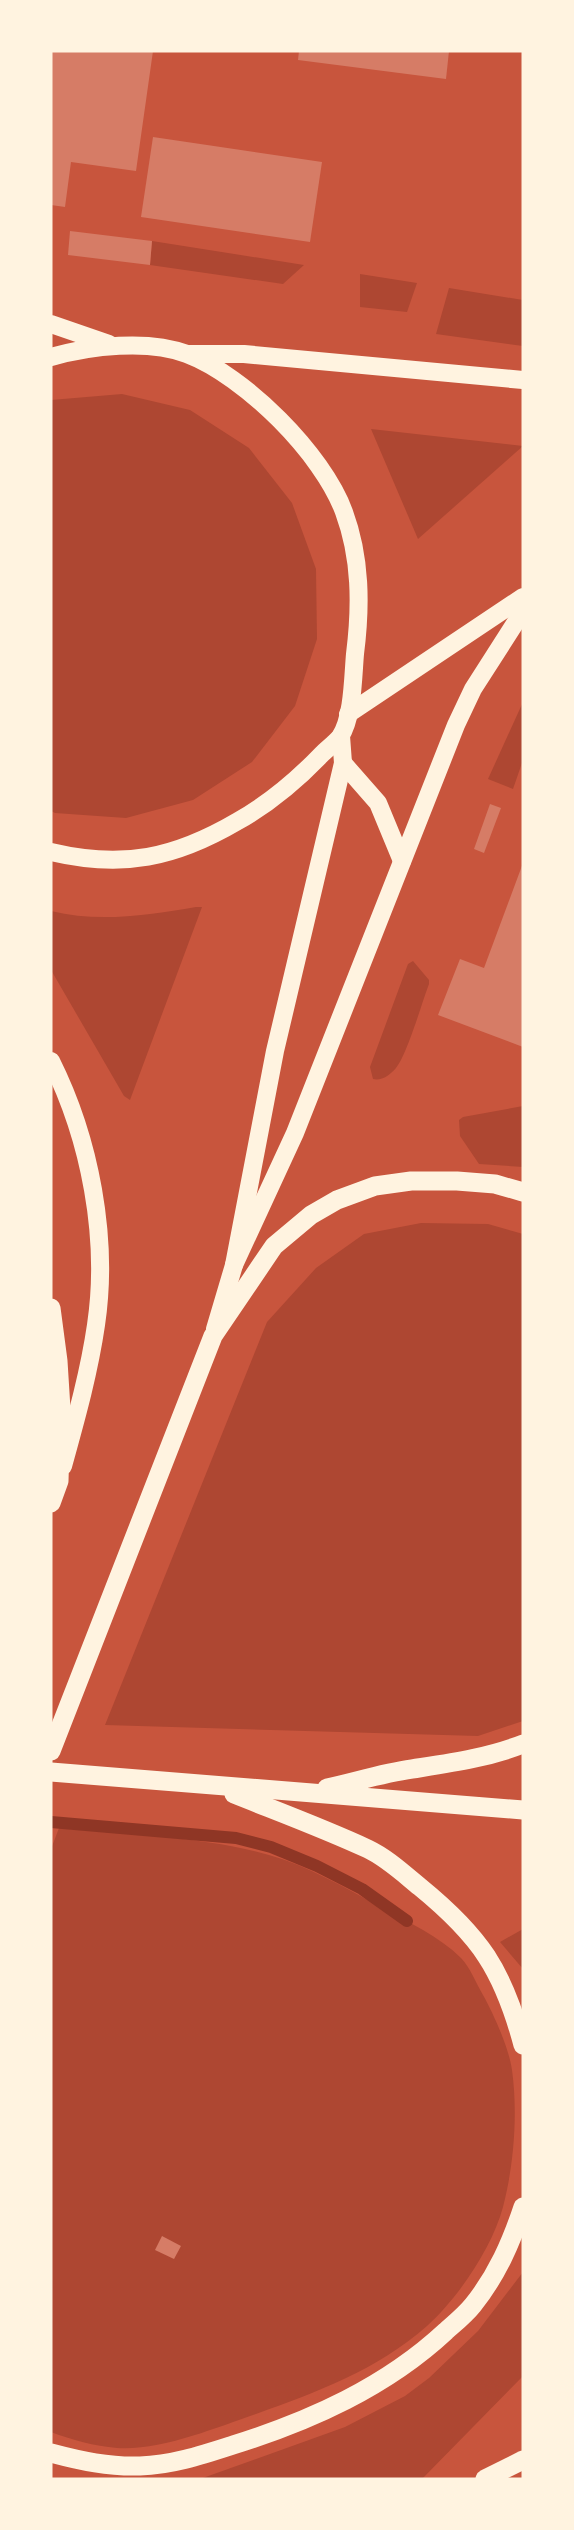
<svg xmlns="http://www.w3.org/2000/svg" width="574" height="2530" font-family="Manrope,sans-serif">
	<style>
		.green { fill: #ae4732 }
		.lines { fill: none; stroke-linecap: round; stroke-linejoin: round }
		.stream { stroke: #8f3625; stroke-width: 12 }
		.building { fill: #d67c66 }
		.primary { stroke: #fff3e0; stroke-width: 18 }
		.trunk { stroke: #fff3e0; stroke-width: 19 }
	</style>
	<rect width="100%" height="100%" fill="#c8553d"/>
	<g class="green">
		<polygon points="152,241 304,265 283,284 150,265"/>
		<polygon points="360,274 417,283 407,312 360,307"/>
		<polygon points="449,288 523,300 523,346 436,334"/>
		<polygon points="122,394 190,410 249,448 292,503 316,569 317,639 295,706 252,762 193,800 126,818 55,813 51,811 51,400"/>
		<polygon points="371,429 523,446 418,539"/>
		<polygon points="523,702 523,760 513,789 488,779"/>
		<path d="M 196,907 L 202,907 L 130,1100 L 124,1096 L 51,970 L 51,911 C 99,923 148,915 196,907 Z"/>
		<path d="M 413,961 L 429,980 L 429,984 C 422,1002 407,1055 396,1068 C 390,1075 382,1081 373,1079 L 370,1067 L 408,964 Z"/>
		<polygon points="523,1106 523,1167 479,1164 460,1136 459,1120 463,1117"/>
		<polygon points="421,1223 488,1224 523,1234 523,1721 478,1736 105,1725 267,1322 316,1268 364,1234"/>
		<path d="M 59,1828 C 128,1835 202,1836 269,1855 C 308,1866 346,1888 382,1908 C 408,1922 439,1936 461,1958 C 470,1967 476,1983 483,1995 C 494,2015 509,2048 512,2070 C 518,2113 514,2165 503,2207 C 492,2248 458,2298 427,2326 C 377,2370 317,2392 256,2414 C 215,2428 160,2451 117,2448 C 94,2446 72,2440 51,2432 L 51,1849 Z"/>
		<polygon points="523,1929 523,1969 500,1942"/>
		<polygon points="523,2272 523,2376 422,2479 200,2479 345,2427 405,2396 429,2378 478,2331"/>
	</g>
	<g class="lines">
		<polyline class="stream" points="51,1822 236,1838 271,1847 317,1866 362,1889 407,1921"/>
	</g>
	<g class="building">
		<polygon points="51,51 153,51 136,171 71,162 65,207 51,205"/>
		<polygon points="299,51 449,51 446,79 298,60"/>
		<polygon points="153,137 322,162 310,242 141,217"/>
		<polygon points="70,231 152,241 150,265 68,255"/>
		<polygon points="490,804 501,808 484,853 474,849"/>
		<polygon points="523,863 523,1047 438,1015 460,959 484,968"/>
		<polygon points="162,2236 181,2246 174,2259 155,2250"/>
	</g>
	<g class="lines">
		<g class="primary">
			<polyline points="51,324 109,344"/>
			<polyline points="190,354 244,354 523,380"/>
			<path d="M 51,357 C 90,346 148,339 187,354 C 245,376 323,454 344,512 C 361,558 361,606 355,654 C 353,676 353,718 340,737 C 335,743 327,749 321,755 C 296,781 270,803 238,821 C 175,858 123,869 51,852"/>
			<polyline points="348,714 523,597"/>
			<polyline points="343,763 378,803 402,861"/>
			<path d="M 51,1061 C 90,1139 109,1238 96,1325 C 89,1373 76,1419 63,1466"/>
			<polyline points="234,1265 295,1133 456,725 473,689 523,611"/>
			<polyline points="215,1329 234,1265 275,1051 343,763 341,736"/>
		</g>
		<g class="trunk">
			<polyline points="51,1308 58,1361 61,1409 59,1481 51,1503"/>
			<polyline points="51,1751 213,1336 274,1246 311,1215 337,1200 375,1186 411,1181 457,1181 495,1184 523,1192"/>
			<polyline points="51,1772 523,1810"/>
			<path d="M 327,1788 C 355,1782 383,1773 412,1769 C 450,1763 487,1758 523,1744"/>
			<path d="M 234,1794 C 279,1812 325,1829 368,1849 C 387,1858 404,1874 420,1887 C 480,1936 503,1970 523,2045"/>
			<path d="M 51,2453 C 81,2461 109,2467 140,2466 C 172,2465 202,2455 233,2445 C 310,2421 386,2387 446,2331 C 455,2323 465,2315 473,2305 C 497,2275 511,2243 523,2207"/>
			<polyline points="485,2479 523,2460"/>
		</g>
	</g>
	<rect width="574" height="2530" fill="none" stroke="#fff3e0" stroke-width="105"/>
</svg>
